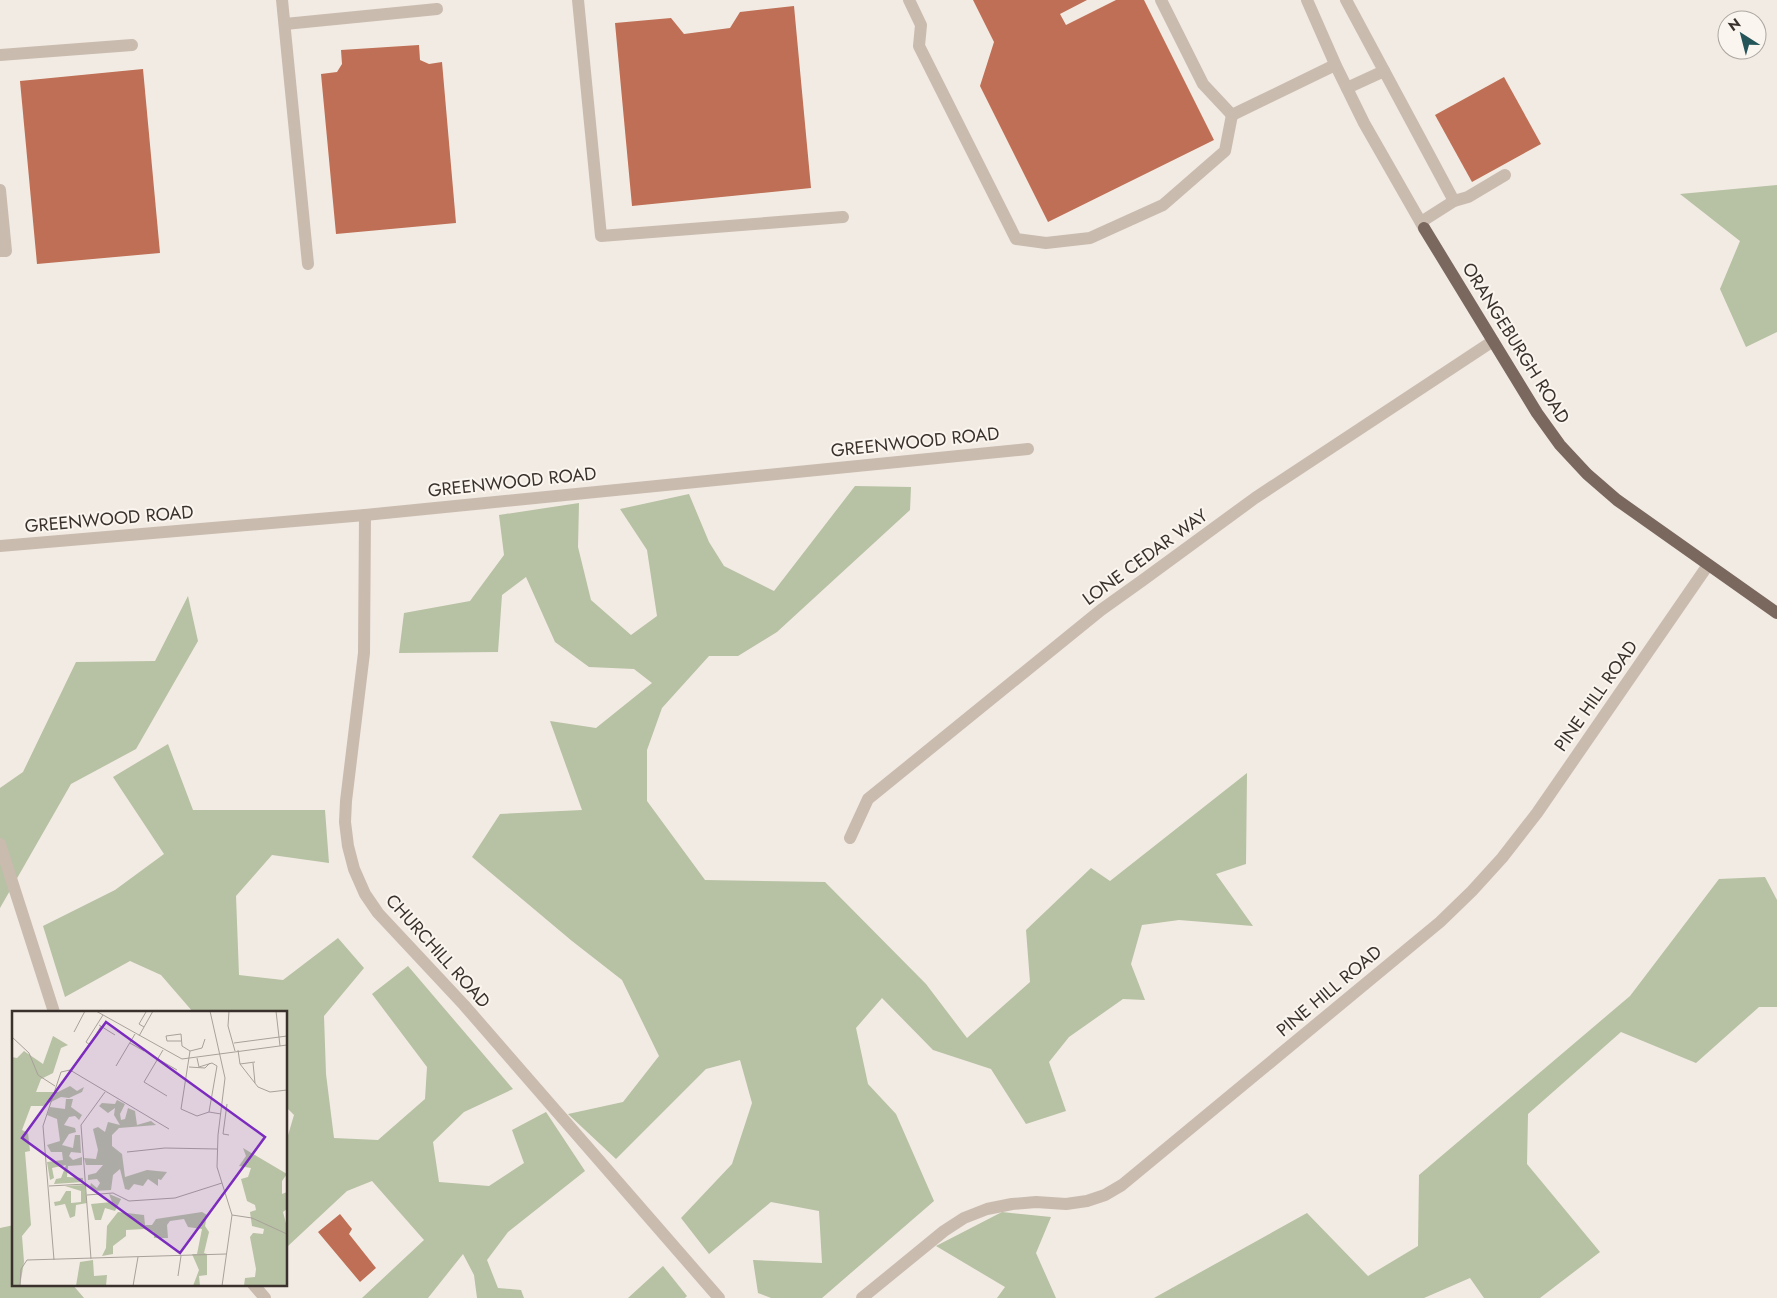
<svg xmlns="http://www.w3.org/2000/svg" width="1777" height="1298" font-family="Jost,sans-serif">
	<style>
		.green { fill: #b7c1a3 }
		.building { fill: #be6f55 }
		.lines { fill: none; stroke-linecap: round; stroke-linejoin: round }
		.minor { stroke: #cabbaf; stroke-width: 12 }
		.major { stroke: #7a685f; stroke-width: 12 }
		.labels { text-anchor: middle; stroke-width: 4; stroke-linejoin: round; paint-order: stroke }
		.street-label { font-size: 18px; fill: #3a312c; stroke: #faf5ef }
		.inset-road { fill: none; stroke: #a8a19a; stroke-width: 1 }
		.view { fill: #7b2cbf; fill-opacity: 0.15; stroke: #7b2cbf; stroke-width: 2.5 }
		.inset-edge { fill: none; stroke: #3a312c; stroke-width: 2.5 }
	</style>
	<rect width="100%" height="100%" fill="#f2ebe3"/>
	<g class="green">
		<polygon points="1777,185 1777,332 1746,347 1720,289 1740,241 1680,194"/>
		<polygon points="855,486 911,487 910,510 777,632 738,656 709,656 662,708 647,750 647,801 705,880 825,882 926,984 967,1038 1030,982 1026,930 1091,868 1110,881 1247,773 1246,864 1216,874 1253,926 1179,920 1142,925 1131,964 1145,1000 1123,999 1069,1037 1049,1062 1066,1111 1026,1124 991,1069 933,1050 882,998 856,1028 868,1084 896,1114 934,1201 822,1298 771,1298 758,1293 753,1260 822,1263 819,1211 771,1202 709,1254 681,1218 732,1164 752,1103 740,1060 706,1069 616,1159 568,1114 623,1102 659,1056 622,980 572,941 472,857 500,814 582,810 550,721 596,728 652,683 634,669 589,667 555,642 526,577 502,595 498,652 399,653 404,613 470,601 504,555 499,515 579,503 578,547 591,600 631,635 657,616 647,550 620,509 689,494 709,542 724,566 774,591"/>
		<polygon points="188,596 198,641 136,749 71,784 0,908 0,788 23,772 76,662 155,661"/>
		<polygon points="168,744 193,810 325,810 329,863 272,855 236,896 239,975 283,980 338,938 364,968 324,1016 326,1074 334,1138 378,1140 425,1099 427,1067 372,994 408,966 513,1089 464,1112 433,1142 439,1182 489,1186 524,1163 512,1130 546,1112 585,1171 508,1232 487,1260 498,1288 521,1290 524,1298 477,1298 474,1275 463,1254 428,1298 362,1298 424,1240 372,1181 347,1191 288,1246 286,1245 286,1142 294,1115 286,1107 286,1012 193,1012 161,975 130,961 65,997 43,926 115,890 164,854 113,777"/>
		<polygon points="1765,877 1777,900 1777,1007 1759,1007 1696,1063 1621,1032 1528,1114 1527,1164 1600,1252 1540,1298 1484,1298 1470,1278 1424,1298 1154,1298 1307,1213 1368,1276 1418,1246 1419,1175 1630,996 1719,879"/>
		<polygon points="1002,1212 1051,1217 1036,1253 1056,1298 997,1298 1005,1287 936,1246"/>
		<polygon points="14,1225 14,1284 72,1284 84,1298 0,1298 0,1228"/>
		<polygon points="663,1266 687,1296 685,1298 628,1298"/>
	</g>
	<g class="building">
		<polygon points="973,0 1087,0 1060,14 1066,25 1116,0 1144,0 1214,140 1048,222 980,86 994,42"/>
		<polygon points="794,6 811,188 632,206 615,23 671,18 684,34 730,28 740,12"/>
		<polygon points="419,45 420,60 429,64 442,62 456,223 336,234 321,74 337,72 342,64 341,50"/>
		<polygon points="143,69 160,253 37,264 20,81"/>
		<polygon points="1504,77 1541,144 1472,182 1435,115"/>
		<polygon points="340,1214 352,1229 349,1234 376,1268 360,1282 318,1232"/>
	</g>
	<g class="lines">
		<g class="minor">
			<polyline points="282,0 308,264"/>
			<polyline points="578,0 601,236 843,217"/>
			<polyline points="909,0 921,25 919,46 1016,239 1046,243 1090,238 1163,205 1225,151 1232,115"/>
			<polyline points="1161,0 1203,84 1232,115"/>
			<polyline points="1307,0 1336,66 1364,123 1424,228"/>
			<polyline points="1346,0 1454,201 1468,197 1505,175"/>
			<polyline points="285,24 437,9"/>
			<polyline points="0,55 132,45"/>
			<polyline points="1347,88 1384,71"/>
			<polyline points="1232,115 1335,65"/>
			<polyline points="0,190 6,251 0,251"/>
			<polyline points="1421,222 1454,201"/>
			<polyline points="365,515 364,653 346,801 345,822 348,846 354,869 365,894 378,913 464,1005 719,1298"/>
			<polyline points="0,546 365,515 1028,449"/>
			<polyline points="850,838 868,799 1101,610 1143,580 1255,498 1493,341"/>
			<polyline points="0,844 54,1012"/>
			<polyline points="253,1284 265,1298"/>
			<polyline points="862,1298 944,1231 964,1218 987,1209 1012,1204 1036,1202 1066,1204 1087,1201 1105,1195 1122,1185 1440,922 1472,891 1502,858 1537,813 1708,565"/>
		</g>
		<polyline class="major" points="1424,228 1537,413 1560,445 1587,474 1617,500 1777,613"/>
	</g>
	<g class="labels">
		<g class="street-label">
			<text transform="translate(1516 343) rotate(58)" y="6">ORANGEBURGH ROAD</text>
			<text transform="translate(915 442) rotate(-6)" y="6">GREENWOOD ROAD</text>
			<text transform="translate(512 482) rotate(-6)" y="6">GREENWOOD ROAD</text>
			<text transform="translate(109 519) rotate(-5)" y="6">GREENWOOD ROAD</text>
			<text transform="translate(1145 557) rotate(-36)" y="6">LONE CEDAR WAY</text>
			<text transform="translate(1596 696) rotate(-55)" y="6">PINE HILL ROAD</text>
			<text transform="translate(438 951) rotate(48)" y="6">CHURCHILL ROAD</text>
			<text transform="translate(1329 991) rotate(-40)" y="6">PINE HILL ROAD</text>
		</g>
	</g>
	<g transform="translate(12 1011)">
		<rect width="275" height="275" fill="#f2ebe3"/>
		<path d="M 41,25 L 56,34 L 49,37 L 41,62 L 29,68 L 24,81 L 46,81 L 58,75 L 65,80 L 72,76 L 70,81 L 57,87 L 49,86 L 31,95 L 19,95 L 10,119 L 16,122 L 18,140 L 13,141 L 19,214 L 10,225 L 12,251 L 8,275 L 0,275 L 0,46 L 5,47 L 12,40 L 31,53 ZM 54,88 L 61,88 L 59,96 L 70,104 L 67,109 L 63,105 L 57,106 L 52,114 L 63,117 L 64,121 L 57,123 L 50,134 L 61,137 L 63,124 L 68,124 L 69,142 L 59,141 L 57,145 L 61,149 L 70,146 L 70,154 L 56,155 L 55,166 L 71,167 L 71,171 L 42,173 L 44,168 L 49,167 L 54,154 L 40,157 L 42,167 L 38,169 L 35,151 L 51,149 L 50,141 L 39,141 L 35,134 L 48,130 L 45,108 L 35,104 L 38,96 L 53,98 ZM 105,89 L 113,93 L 108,103 L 109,109 L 113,108 L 116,97 L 123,100 L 125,114 L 139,110 L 144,114 L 107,117 L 100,124 L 100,135 L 110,143 L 113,166 L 135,159 L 155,161 L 149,169 L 146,168 L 146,175 L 136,168 L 131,175 L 122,173 L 117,179 L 113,178 L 108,158 L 101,164 L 99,179 L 81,180 L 78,176 L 79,172 L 85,177 L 88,172 L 85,168 L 76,169 L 76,164 L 84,162 L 91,154 L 74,154 L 72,147 L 84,148 L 86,139 L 81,118 L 86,116 L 93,121 L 96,111 L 108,114 L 102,104 L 103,97 L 96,102 L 87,95 L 90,92 L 103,93 ZM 231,137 L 275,163 L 270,170 L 270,183 L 275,181 L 275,198 L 271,201 L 275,216 L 275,275 L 232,275 L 233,267 L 243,266 L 244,258 L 238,226 L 241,222 L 251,223 L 252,218 L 240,215 L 238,201 L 244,199 L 243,194 L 235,190 L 229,168 L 236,166 L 239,157 L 227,155 L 234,145 ZM 73,174 L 75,192 L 64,194 L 63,205 L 58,207 L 53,193 L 43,195 L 42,191 L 48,190 L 54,180 L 59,180 L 59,192 L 69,191 L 69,180 L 53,175 ZM 97,183 L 109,188 L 103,200 L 93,197 L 89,209 L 83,209 L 79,193 L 100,191 ZM 106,201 L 132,204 L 133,214 L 140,214 L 144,208 L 190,201 L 195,204 L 193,215 L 197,221 L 192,242 L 195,243 L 195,264 L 187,265 L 188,275 L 181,275 L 187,259 L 180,243 L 185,243 L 190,218 L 176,216 L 172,208 L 158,210 L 155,214 L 156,227 L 142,227 L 142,221 L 132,218 L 114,219 L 114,225 L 101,235 L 101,243 L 90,245 L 94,237 L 95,215 ZM 81,249 L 82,265 L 95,264 L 94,275 L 64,275 L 68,251 Z" fill="#b7c1a3"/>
		<path class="inset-road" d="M 84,0 L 170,48 L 275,34M 198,0 L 213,67 L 206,124M 217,0 L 216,15 L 223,40M 264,0 L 268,35M 87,14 L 103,24M 132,16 L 127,13 L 134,1M 62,21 L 73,0M 127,25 L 141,0M 0,26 L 17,42 L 26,64 L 43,75M 169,30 L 155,30 L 154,25 L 169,23 L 170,35 L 178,40 L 169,98 L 185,105 L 197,101 L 209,103M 118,32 L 132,40M 222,32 L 275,25M 78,34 L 74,31 L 91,4M 78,34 L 89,15M 151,39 L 132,71 L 155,85M 226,39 L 228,53 L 243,51M 178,40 L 190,37 L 193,28M 185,47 L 187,56 L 200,52 L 205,55 L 197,101M 146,48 L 165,59M 241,52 L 243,72M 228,53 L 246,76 L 258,81 L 275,79M 104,55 L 123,23M 177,56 L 193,57 L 198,52M 215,93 L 211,123 L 217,124M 206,124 L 205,156 L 220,204 L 210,275M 115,141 L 153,137 L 205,138M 37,175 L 74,173M 75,184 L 101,182 L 117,190 L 163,187 L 210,172M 220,204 L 240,207 L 275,223M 79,248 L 69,114 L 93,81M 42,249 L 31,115 L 49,61 L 58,59 L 157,118M 166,265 L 169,245M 8,275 L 9,258 L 15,249 L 214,243M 121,275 L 126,246"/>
		<path class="view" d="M 94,11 L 253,126 L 168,242 L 10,127 Z"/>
		<rect width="275" height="275" class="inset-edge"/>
	</g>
	<g transform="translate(1742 35) rotate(324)"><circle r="24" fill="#faf5ef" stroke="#ada7a1"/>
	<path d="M0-4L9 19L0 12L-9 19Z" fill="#245559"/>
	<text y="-8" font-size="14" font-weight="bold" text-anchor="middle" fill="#3a312c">N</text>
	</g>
</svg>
